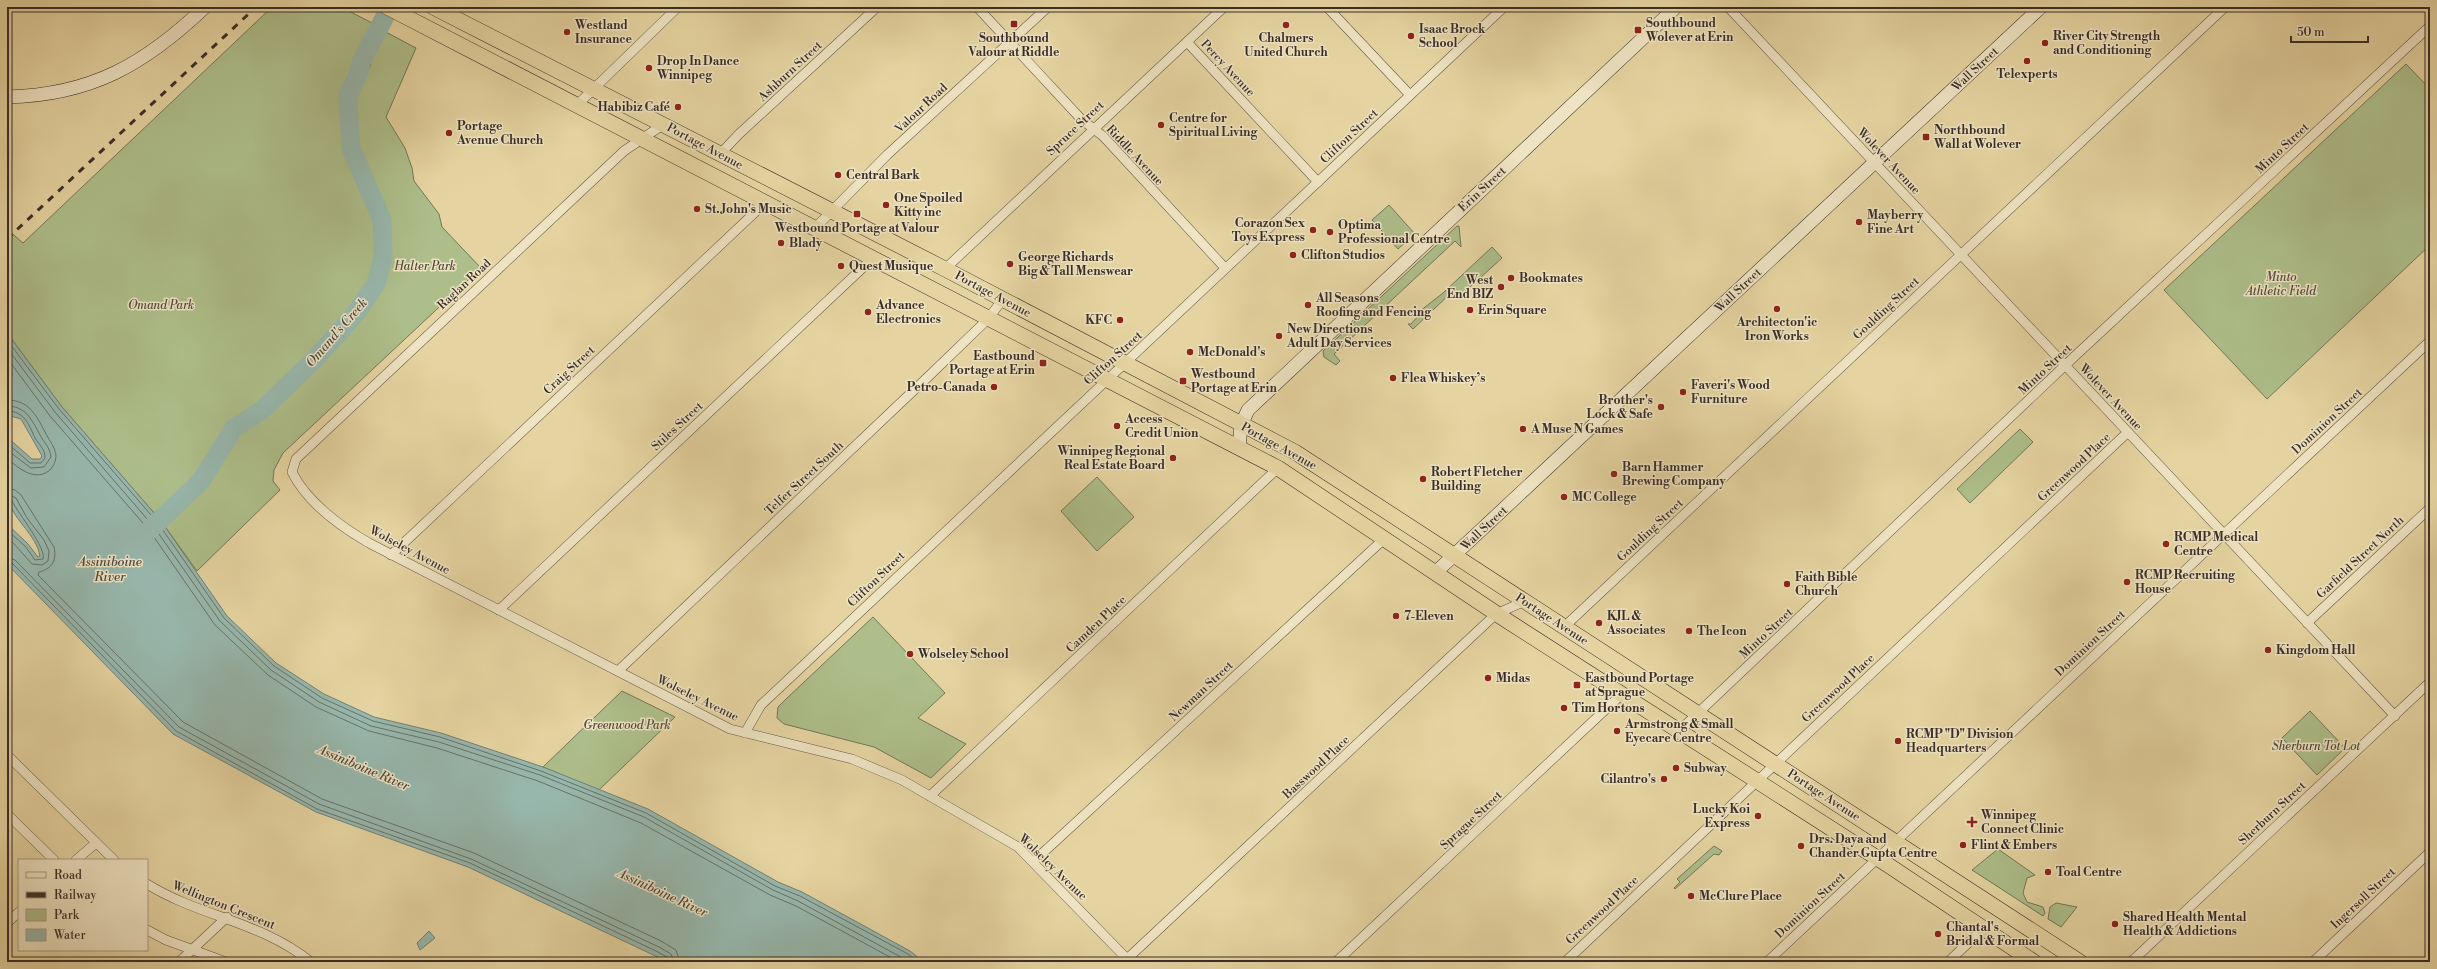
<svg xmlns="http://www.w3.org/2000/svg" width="2437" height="969" font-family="'Libre Bodoni',serif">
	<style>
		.green { fill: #adbe8a; stroke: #747659 }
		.water { fill: #97b7ac; stroke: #728077 }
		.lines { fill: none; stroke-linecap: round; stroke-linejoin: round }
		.shore { stroke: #68726a; stroke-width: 1 }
		.river { stroke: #97b7ac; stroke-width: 19 }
		.minor-casing { stroke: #655846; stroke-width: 10 }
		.secondary-casing { stroke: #3a2e28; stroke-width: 14 }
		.trunk-casing { stroke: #3a2e28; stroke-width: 16 }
		.minor { stroke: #eee3c2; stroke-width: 9 }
		.secondary { stroke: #eee3c2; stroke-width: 13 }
		.trunk { stroke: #e5d4a1; stroke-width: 15 }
		.rail { stroke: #3a2e28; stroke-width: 3; stroke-dasharray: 7 7; stroke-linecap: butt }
		.poi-dot { fill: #8f2418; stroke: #eee3c2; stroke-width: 1.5 }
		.labels { text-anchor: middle; stroke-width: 3; stroke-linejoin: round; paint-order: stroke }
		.poi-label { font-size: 12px; font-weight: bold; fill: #3a2e28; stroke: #eee3c2; text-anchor: start }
		.street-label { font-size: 12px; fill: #3a2e28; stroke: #eee3c2 }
		.park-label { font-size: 12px; font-style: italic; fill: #514b3c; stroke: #eee3c2 }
		.water-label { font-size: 13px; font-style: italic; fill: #4d4942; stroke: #eee3c2 }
	</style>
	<rect width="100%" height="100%" fill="#e5d4a1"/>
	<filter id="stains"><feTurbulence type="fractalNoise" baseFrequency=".005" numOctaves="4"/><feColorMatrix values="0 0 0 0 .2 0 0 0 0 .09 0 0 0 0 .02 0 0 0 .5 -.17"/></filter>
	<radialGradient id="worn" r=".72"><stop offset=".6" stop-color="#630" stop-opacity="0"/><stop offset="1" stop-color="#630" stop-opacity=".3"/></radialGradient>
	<g class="green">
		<path d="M 272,7 L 341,7 L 376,25 C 371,36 364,45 359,56 C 355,63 356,70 354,77 C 352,83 346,89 344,95 C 340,105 341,140 344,150 C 348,164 358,176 365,189 C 378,214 384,254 372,280 C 349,331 296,361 262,403 L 270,411 L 315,366 L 366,308 L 381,281 L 388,252 L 385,216 L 378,196 L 361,162 L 353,104 L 354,94 L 371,65 L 367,61 L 382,30 L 416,48 L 386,117 L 405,148 L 412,168 L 414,181 L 439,214 L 442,227 L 481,268 L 283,453 L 274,470 L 273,481 L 280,490 L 197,571 L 161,521 L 62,407 L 8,334 L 7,229 L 23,243 Z"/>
		<polygon points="2406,64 2430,89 2430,245 2267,399 2164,290"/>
		<polygon points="1389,205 1415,234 1398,249 1372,220"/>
		<polygon points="1457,226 1459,226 1461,247 1455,241 1334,354 1340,361 1336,365 1324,357 1323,351"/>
		<polygon points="1492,247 1502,258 1460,296 1454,290 1413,329 1408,324 1411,324 1420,314 1420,311 1443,293"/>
		<polygon points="2020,429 2033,442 1970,503 1957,489"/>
		<polygon points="1097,477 1134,517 1097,551 1061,511"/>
		<polygon points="873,617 945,693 918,718 966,744 931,778 874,747 784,724 777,718 778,707 785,700"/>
		<polygon points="622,691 675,717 598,791 543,767"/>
		<polygon points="2310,711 2345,748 2317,775 2282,738"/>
		<polygon points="1714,846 1722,851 1719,855 1714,854 1675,889 1674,888 1680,882 1677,879"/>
		<polygon points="1998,849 2035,875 2027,878 2023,893 2027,902 2043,907 2045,913 2043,916 1972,870"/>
		<polygon points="2056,903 2077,907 2061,927 2048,919 2050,907"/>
	</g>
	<g class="water">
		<path d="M 7,333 L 62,407 L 161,521 L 227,616 L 276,663 L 324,694 L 374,717 L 441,733 L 543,767 L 648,809 L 778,882 L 802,892 L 910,951 L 924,962 L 668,962 L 468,867 L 316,812 L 173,734 L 7,564 L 7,524 L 28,544 L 38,557 L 40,556 C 37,536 15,521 8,501 C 3,490 7,451 7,437 L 32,459 L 40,459 L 42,456 L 21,419 L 7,415 Z"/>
		<polygon points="429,931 435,938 420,950 417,943"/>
	</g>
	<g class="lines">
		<g class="shore">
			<polyline points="7,340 59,409 158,523 224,618 274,666 322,698 373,721 440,737 541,771 646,813 775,886 800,896 908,954 918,962"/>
			<polyline points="7,348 55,412 154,527 220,621 271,670 319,702 371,726 439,742 540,775 644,817 773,890 798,901 910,962"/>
			<polyline points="7,358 50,416 149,530 215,625 268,675 316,707 369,731 437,748 538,781 641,823 770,895 796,906 899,962"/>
			<path d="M 7,400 C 29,400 36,415 45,432 C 52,446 62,454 51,469 C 36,483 19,469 7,458"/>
			<path d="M 7,406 C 26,406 32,420 40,435 C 44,443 50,447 51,457 L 44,467 L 31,468 L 7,450"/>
			<path d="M 7,411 C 25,411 29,425 35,438 C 39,445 45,448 45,458 L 41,463 L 30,463 L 7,443"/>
			<path d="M 7,488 L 15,490 L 21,495 L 54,547 C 57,560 52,569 39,572 L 38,575 L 183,722 L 322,799 L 474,853 L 661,941 L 676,950 L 680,962"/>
			<polyline points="7,494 16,498 27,518 44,540 49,551 48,561 42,565 32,564 7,536"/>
			<path d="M 7,499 L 12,501 C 18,513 47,549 43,559 L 35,560 L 25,546 L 7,530"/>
			<polyline points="7,557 15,560 179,727 319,804 471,859 659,947 671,954 674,962"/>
			<polyline points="7,562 12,563 176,731 317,809 470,863 656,951 667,957 669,962"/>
		</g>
		<polyline class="river" points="142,537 201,481 234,428 261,411 316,358 356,313 376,284 383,258 382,220 351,148 348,102 348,95 358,75 362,60 390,7"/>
		<defs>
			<g id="minor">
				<polyline points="977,7 1082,120 1103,136 1225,268"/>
				<polyline points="1327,7 1410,95"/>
				<polyline points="1728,7 2395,716"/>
				<polyline points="1187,42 1318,182"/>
				<polyline points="577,105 678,7"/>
				<path d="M 664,124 L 624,151 L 296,459 L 292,472 C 307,502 341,527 369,543 L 730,729 L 852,759 L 902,780 L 1018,847 L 1130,962"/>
				<polyline points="720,154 739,134 877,7"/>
				<polyline points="814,229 887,155 1048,7"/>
				<polyline points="945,269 1224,7"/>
				<polyline points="391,555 765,203"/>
				<polyline points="499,610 872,259"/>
				<polyline points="2307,623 2430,508"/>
				<polyline points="1564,627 2225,7"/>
				<polyline points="618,671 932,373 988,319 1003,299"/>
				<polyline points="1679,731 2075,356 2430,26"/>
				<polyline points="745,733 761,705 1504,7"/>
				<polyline points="7,755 114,860"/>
				<polyline points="930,796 1278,468"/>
				<polyline points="7,814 54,860"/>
				<polyline points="76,860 96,843"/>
				<polyline points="1034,861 1384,539"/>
				<path d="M 147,884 C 200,917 260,921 311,962"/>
				<polyline points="7,923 19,912"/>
				<polyline points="147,930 166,940 226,962"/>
				<polyline points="1127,959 1496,614 1525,601"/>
				<polyline points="179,962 227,917"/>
				<polyline points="1336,962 1621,695"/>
				<polyline points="1565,962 2128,432"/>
				<polyline points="1767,962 2430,341"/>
				<polyline points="1948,962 1983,929"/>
				<polyline points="2131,962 2430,682"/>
				<polyline points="2313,962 2430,852"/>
			</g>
			<g id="secondary">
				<path d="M 7,97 C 92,95 145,64 205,7"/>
				<polyline points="1239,448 1241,425 1248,410 1676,7"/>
				<polyline points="1435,573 2041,7"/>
			</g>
			<g id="trunk">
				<polyline points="387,7 1278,468 1506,620 1888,865 2034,962"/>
				<polyline points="433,7 945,269 1295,452 2080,962"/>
			</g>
		</defs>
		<use href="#minor" class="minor-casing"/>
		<use href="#secondary" class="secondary-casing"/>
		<use href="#trunk" class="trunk-casing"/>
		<use href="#minor" class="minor"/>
		<use href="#secondary" class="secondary"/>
		<use href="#trunk" class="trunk"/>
		<polyline class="rail" points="7,239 256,7"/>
	</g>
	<g class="poi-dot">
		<rect x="1010" y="20" width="8" height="8" rx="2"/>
		<circle cx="1286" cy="25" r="4"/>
		<rect x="1634" y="26" width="8" height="8" rx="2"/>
		<circle cx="567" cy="32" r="4"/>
		<circle cx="1411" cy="36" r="4"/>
		<circle cx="2045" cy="43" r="4"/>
		<circle cx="2027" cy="61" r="4"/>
		<circle cx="649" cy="68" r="4"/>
		<circle cx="678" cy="107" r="4"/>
		<circle cx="1161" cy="125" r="4"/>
		<circle cx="449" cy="133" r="4"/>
		<rect x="1922" y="133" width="8" height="8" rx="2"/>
		<circle cx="838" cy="175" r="4"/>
		<circle cx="886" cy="205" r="4"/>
		<circle cx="697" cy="209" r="4"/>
		<rect x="853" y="210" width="8" height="8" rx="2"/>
		<circle cx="1859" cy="222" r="4"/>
		<circle cx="1313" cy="230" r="4"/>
		<circle cx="1330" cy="232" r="4"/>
		<circle cx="781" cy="243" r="4"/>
		<circle cx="1293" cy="255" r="4"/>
		<circle cx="1010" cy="264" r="4"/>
		<circle cx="841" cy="266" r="4"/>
		<circle cx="1511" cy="278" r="4"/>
		<circle cx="1501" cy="287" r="4"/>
		<circle cx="1308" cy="305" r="4"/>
		<circle cx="1777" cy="309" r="4"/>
		<circle cx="1470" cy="310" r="4"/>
		<circle cx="868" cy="312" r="4"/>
		<circle cx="1120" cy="320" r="4"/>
		<circle cx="1279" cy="336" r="4"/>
		<circle cx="1190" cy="352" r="4"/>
		<rect x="1039" y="359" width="8" height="8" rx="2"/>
		<circle cx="1393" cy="378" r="4"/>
		<rect x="1179" y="377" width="8" height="8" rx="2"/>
		<circle cx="994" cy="387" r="4"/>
		<circle cx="1683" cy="392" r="4"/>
		<circle cx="1661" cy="407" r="4"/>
		<circle cx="1117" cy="426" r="4"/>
		<circle cx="1523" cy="429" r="4"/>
		<circle cx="1173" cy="458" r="4"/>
		<circle cx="1614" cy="474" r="4"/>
		<circle cx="1423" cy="479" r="4"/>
		<circle cx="1564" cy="497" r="4"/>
		<circle cx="2166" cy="544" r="4"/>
		<circle cx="2127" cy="582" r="4"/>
		<circle cx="1787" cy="584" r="4"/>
		<circle cx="1396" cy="616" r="4"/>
		<circle cx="1599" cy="623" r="4"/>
		<circle cx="1689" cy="631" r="4"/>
		<circle cx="2268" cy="650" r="4"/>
		<circle cx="910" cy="654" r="4"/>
		<circle cx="1488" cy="678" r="4"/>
		<rect x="1573" y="681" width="8" height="8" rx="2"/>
		<circle cx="1564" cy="708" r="4"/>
		<circle cx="1617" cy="731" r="4"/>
		<circle cx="1898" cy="741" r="4"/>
		<circle cx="1676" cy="768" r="4"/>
		<circle cx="1664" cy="779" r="4"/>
		<circle cx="1758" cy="816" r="4"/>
		<path d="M1970 816h4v4h4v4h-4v4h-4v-4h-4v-4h4z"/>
		<circle cx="1963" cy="845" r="4"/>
		<circle cx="1801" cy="846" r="4"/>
		<circle cx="2048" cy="872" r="4"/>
		<circle cx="1691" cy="896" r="4"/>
		<circle cx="2115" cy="924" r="4"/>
		<circle cx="1938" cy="934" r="4"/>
	</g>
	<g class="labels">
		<g class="poi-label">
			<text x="1646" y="27">Southbound<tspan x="1646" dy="14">Wolever at Erin</tspan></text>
			<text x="575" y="29">Westland<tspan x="575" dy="14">Insurance</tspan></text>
			<text x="1419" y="33">Isaac Brock<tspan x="1419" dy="14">School</tspan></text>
			<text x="2053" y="40">River City Strength<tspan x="2053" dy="14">and Conditioning</tspan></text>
			<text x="1014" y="42" text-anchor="middle">Southbound<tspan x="1014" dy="14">Valour at Riddle</tspan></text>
			<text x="1286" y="42" text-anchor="middle">Chalmers<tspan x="1286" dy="14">United Church</tspan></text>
			<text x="657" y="65">Drop In Dance<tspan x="657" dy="14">Winnipeg</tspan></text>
			<text x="2027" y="78" text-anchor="middle">Telexperts</text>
			<text x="670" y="111" text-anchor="end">Habibiz Café</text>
			<text x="1169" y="122">Centre for<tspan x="1169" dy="14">Spiritual Living</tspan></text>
			<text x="457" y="130">Portage<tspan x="457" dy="14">Avenue Church</tspan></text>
			<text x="1934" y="134">Northbound<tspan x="1934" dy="14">Wall at Wolever</tspan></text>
			<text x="846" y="179">Central Bark</text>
			<text x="894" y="202">One Spoiled<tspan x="894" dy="14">Kitty inc</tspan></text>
			<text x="705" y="213">St. John's Music</text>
			<text x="1867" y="219">Mayberry<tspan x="1867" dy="14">Fine Art</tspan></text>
			<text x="1305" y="227" text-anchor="end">Corazon Sex<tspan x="1305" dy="14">Toys Express</tspan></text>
			<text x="1338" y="229">Optima<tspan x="1338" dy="14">Professional Centre</tspan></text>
			<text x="857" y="232" text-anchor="middle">Westbound Portage at Valour</text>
			<text x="789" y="247">Blady</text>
			<text x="1301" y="259">Clifton Studios</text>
			<text x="1018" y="261">George Richards<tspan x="1018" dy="14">Big &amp; Tall Menswear</tspan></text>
			<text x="849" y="270">Quest Musique</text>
			<text x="1519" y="282">Bookmates</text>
			<text x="1493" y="284" text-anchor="end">West<tspan x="1493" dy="14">End BIZ</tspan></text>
			<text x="1316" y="302">All Seasons<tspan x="1316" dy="14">Roofing and Fencing</tspan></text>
			<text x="876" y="309">Advance<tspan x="876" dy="14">Electronics</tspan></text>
			<text x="1478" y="314">Erin Square</text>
			<text x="1112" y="324" text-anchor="end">KFC</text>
			<text x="1777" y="326" text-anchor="middle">Architecton'ic<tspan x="1777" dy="14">Iron Works</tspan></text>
			<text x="1287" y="333">New Directions<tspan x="1287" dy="14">Adult Day Services</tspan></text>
			<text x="1198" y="356">McDonald's</text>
			<text x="1035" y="360" text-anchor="end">Eastbound<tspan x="1035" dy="14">Portage at Erin</tspan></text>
			<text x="1191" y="378">Westbound<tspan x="1191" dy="14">Portage at Erin</tspan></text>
			<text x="1401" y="382">Flea Whiskey’s</text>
			<text x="1691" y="389">Faveri's Wood<tspan x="1691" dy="14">Furniture</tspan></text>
			<text x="986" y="391" text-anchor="end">Petro-Canada</text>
			<text x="1653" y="404" text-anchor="end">Brother's<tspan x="1653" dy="14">Lock &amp; Safe</tspan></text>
			<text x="1125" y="423">Access<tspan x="1125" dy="14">Credit Union</tspan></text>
			<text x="1531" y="433">A Muse N Games</text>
			<text x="1165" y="455" text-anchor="end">Winnipeg Regional<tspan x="1165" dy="14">Real Estate Board</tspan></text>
			<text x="1622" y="471">Barn Hammer<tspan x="1622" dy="14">Brewing Company</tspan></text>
			<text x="1431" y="476">Robert Fletcher<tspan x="1431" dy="14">Building</tspan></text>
			<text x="1572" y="501">MC College</text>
			<text x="2174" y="541">RCMP Medical<tspan x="2174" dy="14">Centre</tspan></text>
			<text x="2135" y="579">RCMP Recruiting<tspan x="2135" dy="14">House</tspan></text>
			<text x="1795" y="581">Faith Bible<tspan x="1795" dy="14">Church</tspan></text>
			<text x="1404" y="620">7-Eleven</text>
			<text x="1607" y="620">KJL &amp;<tspan x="1607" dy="14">Associates</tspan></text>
			<text x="1697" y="635">The Icon</text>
			<text x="2276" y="654">Kingdom Hall</text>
			<text x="918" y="658">Wolseley School</text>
			<text x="1496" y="682">Midas</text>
			<text x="1585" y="682">Eastbound Portage<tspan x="1585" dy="14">at Sprague</tspan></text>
			<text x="1572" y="712">Tim Hortons</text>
			<text x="1625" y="728">Armstrong &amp; Small<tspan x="1625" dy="14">Eyecare Centre</tspan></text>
			<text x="1906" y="738">RCMP "D" Division<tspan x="1906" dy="14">Headquarters</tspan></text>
			<text x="1684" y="772">Subway</text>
			<text x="1656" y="783" text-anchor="end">Cilantro's</text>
			<text x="1750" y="813" text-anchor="end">Lucky Koi<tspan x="1750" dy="14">Express</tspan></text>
			<text x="1981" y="819">Winnipeg<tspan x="1981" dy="14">Connect Clinic</tspan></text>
			<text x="1809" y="843">Drs. Daya and<tspan x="1809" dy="14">Chander Gupta Centre</tspan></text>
			<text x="1971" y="849">Flint &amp; Embers</text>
			<text x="2056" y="876">Toal Centre</text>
			<text x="1699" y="900">McClure Place</text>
			<text x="2123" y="921">Shared Health Mental<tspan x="2123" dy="14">Health &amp; Addictions</tspan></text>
			<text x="1946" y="931">Chantal's<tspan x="1946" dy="14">Bridal &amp; Formal</tspan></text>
		</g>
		<g class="street-label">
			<text transform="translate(1228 68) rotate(47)" y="4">Percy Avenue</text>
			<text transform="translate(1975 69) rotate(-43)" y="4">Wall Street</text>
			<text transform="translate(790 71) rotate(-43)" y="4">Ashburn Street</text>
			<text transform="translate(921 108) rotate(-43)" y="4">Valour Road</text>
			<text transform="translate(1075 128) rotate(-43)" y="4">Spruce Street</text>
			<text transform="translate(1349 136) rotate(-43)" y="4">Clifton Street</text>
			<text transform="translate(705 146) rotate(28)" y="4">Portage Avenue</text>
			<text transform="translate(2282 148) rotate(-43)" y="4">Minto Street</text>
			<text transform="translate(1135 155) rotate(47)" y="4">Riddle Avenue</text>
			<text transform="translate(1889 161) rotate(47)" y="4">Wolever Avenue</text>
			<text transform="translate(1482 189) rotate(-43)" y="4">Erin Street</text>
			<text transform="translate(464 284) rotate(-43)" y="4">Raglan Road</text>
			<text transform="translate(1738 290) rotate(-43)" y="4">Wall Street</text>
			<text transform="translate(993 294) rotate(28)" y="4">Portage Avenue</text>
			<text transform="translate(1886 308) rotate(-43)" y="4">Goulding Street</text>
			<text transform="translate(1113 358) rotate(-42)" y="4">Clifton Street</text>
			<text transform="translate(2045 369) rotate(-43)" y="4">Minto Street</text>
			<text transform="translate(569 370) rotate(-43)" y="4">Craig Street</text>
			<text transform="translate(2111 397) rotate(47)" y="4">Wolever Avenue</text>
			<text transform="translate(2327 421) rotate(-43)" y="4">Dominion Street</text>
			<text transform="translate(677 426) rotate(-43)" y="4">Stiles Street</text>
			<text transform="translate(1279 446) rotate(29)" y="4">Portage Avenue</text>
			<text transform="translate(2074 467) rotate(-43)" y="4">Greenwood Place</text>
			<text transform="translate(804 478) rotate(-43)" y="4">Telfer Street South</text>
			<text transform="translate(1484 528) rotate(-43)" y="4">Wall Street</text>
			<text transform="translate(1650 530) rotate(-43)" y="4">Goulding Street</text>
			<text transform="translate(410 550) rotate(28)" y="4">Wolseley Avenue</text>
			<text transform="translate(2360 557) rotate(-43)" y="4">Garfield Street North</text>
			<text transform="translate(876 579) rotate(-44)" y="4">Clifton Street</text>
			<text transform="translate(1552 619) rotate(33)" y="4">Portage Avenue</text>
			<text transform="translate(1096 624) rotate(-43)" y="4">Camden Place</text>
			<text transform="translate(1766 633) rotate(-43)" y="4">Minto Street</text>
			<text transform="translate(2090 643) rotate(-43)" y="4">Dominion Street</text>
			<text transform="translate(1838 688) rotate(-43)" y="4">Greenwood Place</text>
			<text transform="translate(1201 691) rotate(-43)" y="4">Newman Street</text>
			<text transform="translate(698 698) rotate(26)" y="4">Wolseley Avenue</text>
			<text transform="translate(1316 767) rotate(-43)" y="4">Basswood Place</text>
			<text transform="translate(1824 795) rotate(33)" y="4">Portage Avenue</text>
			<text transform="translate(2272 813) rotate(-43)" y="4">Sherburn Street</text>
			<text transform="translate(1471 820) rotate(-43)" y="4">Sprague Street</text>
			<text transform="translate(1053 867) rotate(44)" y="4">Wolseley Avenue</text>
			<text transform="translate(2363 898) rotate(-43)" y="4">Ingersoll Street</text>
			<text transform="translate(224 905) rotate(22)" y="4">Wellington Crescent</text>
			<text transform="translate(1810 905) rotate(-43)" y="4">Dominion Street</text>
			<text transform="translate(1602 910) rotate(-43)" y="4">Greenwood Place</text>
		</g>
		<g class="park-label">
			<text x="425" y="270">Halter Park</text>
			<text x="2281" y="281">Minto<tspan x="2281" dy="14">Athletic Field</tspan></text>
			<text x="161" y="309">Omand Park</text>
			<text x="627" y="729">Greenwood Park</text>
			<text x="2316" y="750">Sherburn Tot Lot</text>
		</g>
		<g class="water-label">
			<text transform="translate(336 332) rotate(-49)" y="5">Omand's Creek</text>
			<text x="110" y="566">Assiniboine<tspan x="110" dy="15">River</tspan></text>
			<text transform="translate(364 767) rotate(23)" y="5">Assiniboine River</text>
			<text transform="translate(663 892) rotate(25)" y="5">Assiniboine River</text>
		</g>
	</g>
	<rect width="2437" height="969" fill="none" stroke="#e5d4a1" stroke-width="24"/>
	<rect x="8" y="8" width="2421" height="953" fill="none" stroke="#3a2e28" stroke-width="2"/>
	<rect x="12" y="12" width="2413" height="945" fill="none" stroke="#3a2e28"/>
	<rect x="18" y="859" width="130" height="92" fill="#eee3c2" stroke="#a69b84"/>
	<rect x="26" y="872" width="20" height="6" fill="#eee3c2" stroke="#a69b84"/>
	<text x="54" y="879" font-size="12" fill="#3a2e28">Road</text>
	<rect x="26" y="892" width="20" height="6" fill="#3a2e28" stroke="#a69b84"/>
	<text x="54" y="899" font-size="12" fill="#3a2e28">Railway</text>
	<rect x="26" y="909" width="20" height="12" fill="#adbe8a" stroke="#a69b84"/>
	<text x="54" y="919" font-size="12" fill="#3a2e28">Park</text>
	<rect x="26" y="929" width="20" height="12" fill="#97b7ac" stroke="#a69b84"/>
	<text x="54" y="939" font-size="12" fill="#3a2e28">Water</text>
	<path d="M2291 36v6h77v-6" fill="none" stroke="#3a2e28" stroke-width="2"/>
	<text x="2297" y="36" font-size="12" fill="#3a2e28" stroke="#eee3c2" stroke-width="3" paint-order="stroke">50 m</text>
	<rect width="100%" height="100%" filter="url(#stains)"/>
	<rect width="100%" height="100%" fill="url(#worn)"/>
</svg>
